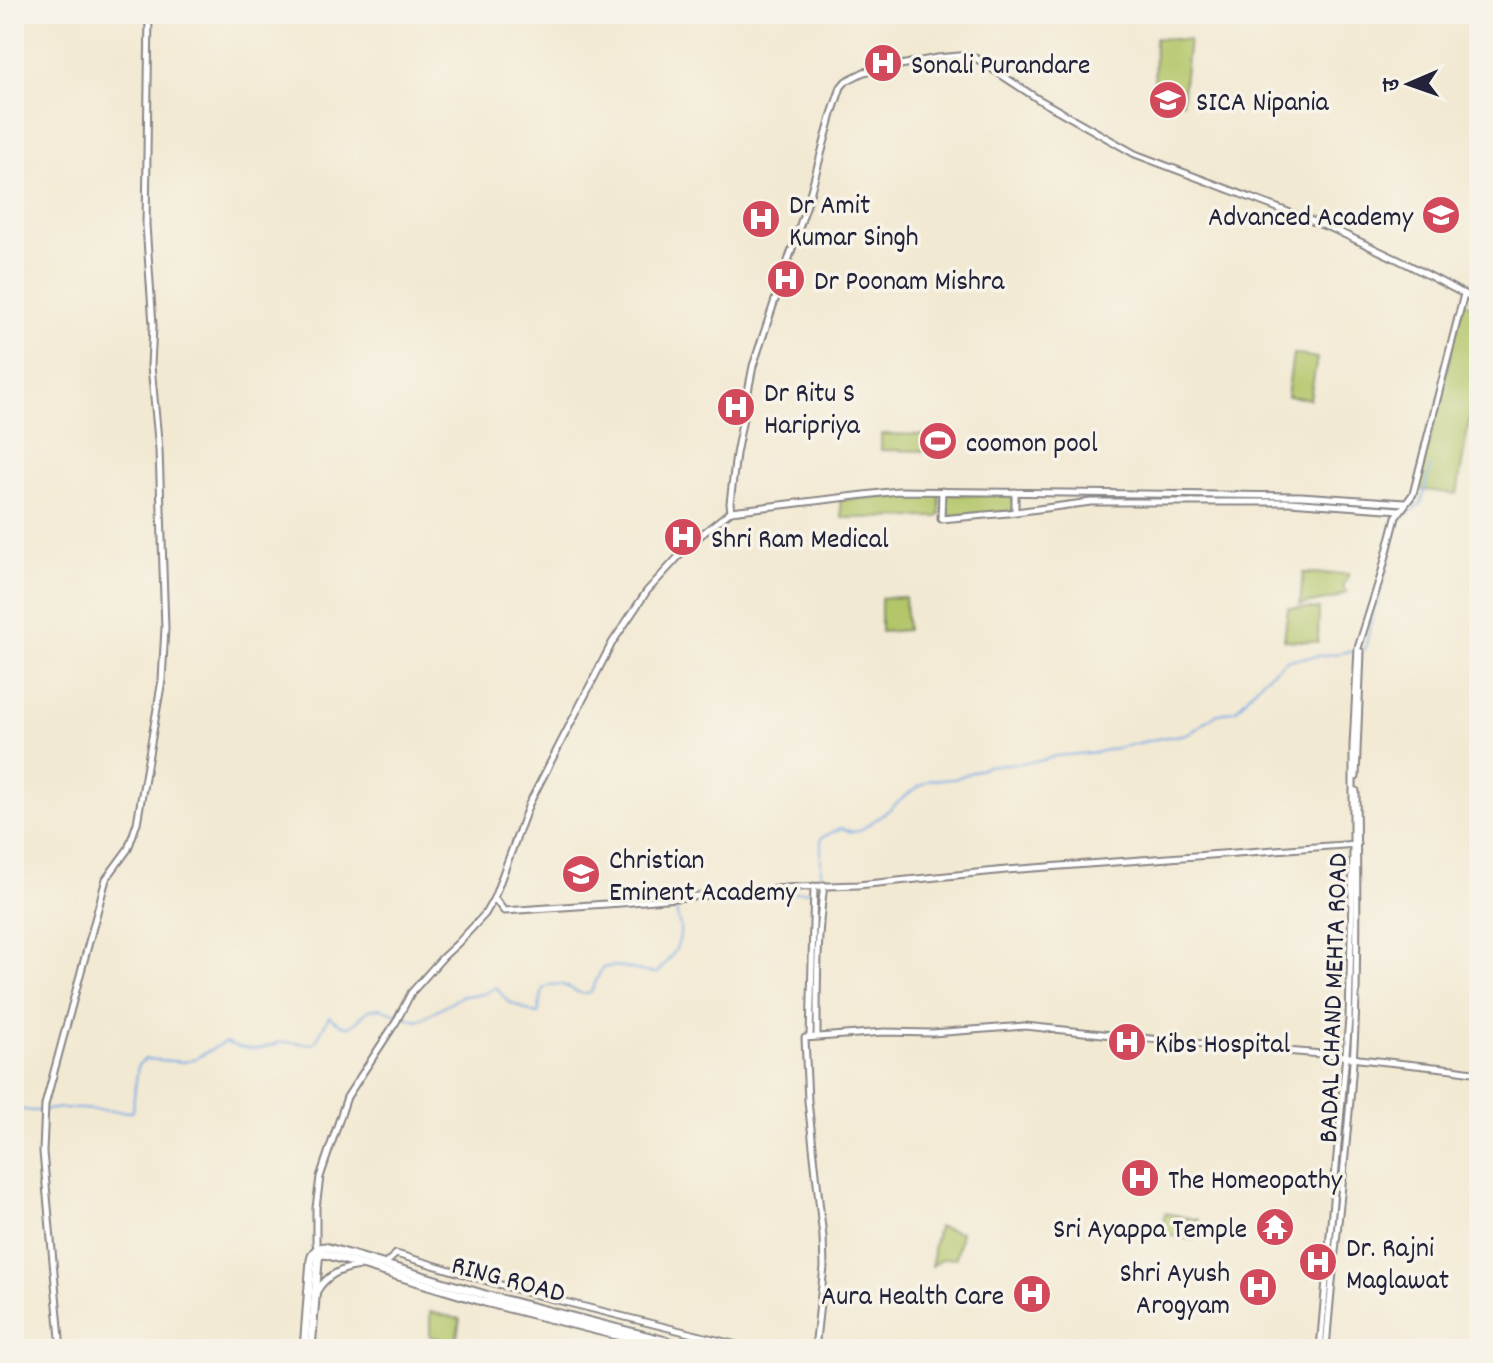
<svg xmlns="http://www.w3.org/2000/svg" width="1493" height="1363" font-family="Dekko,'Playpen Sans Deva',sans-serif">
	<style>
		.green { fill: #b3c669; stroke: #6a7452; stroke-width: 2 }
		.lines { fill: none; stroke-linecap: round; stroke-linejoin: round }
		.stream { stroke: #79aae4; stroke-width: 2 }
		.minor-casing { stroke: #8a8686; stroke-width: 9 }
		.major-casing { stroke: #8a8686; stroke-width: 11 }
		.minor { stroke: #fff; stroke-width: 5 }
		.major { stroke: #fff; stroke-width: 7 }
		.labels { text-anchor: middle; stroke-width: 7; stroke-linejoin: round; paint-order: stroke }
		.poi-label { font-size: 28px; fill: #22223b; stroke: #f7f3e8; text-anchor: start }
		.street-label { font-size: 28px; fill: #22223b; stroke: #f7f3e8 }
	</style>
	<rect width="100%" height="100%" fill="#f7f3e8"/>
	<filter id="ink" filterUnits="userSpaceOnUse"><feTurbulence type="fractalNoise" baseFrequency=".0125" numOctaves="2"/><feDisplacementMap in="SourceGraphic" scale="16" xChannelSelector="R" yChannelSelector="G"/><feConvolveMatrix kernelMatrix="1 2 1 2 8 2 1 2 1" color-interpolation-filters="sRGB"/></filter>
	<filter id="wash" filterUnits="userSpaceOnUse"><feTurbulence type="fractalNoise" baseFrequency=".006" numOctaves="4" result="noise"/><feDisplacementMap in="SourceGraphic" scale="32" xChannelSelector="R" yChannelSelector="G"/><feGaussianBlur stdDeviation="1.8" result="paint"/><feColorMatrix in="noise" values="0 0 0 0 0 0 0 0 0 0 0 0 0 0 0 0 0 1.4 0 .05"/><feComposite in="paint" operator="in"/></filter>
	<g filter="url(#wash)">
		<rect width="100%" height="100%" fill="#f2e9d2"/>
		<g class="green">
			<polygon points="1155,38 1189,40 1182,102 1154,98"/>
			<polygon points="1464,301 1479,310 1479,361 1457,494 1417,489"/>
			<polygon points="1293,354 1317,358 1310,399 1287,396"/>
			<polygon points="881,434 928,435 929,451 881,450"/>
			<polygon points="938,493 940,496 940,515 937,517 842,518 840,500"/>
			<polygon points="948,494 1013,496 1013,511 951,516 946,513 945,498"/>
			<polygon points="1303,573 1349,574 1343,587 1347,592 1336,598 1300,605"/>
			<polygon points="905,597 907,630 881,632 881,598"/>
			<polygon points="1288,608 1319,609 1318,642 1284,640"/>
			<polygon points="1165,1213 1199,1220 1193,1240 1160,1233"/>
			<polygon points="938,1227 961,1232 956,1258 942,1259 932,1266 933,1249"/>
			<polygon points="430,1312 460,1319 456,1343 430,1336"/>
		</g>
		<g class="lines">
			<g class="stream">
				<polyline points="1362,650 1365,649 1375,605 1378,604 1386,568 1399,521 1421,504 1431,466"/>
				<polyline points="821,883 821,838 841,828 852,832 859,831 885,813 909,793 930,780 954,779 987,766 1039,761 1056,756 1098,752 1161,738 1189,734 1215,715 1236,710 1263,679 1287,660 1355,651"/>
				<polyline points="709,899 810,891"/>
				<path d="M 403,1016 L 417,1021 L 462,996 L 484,994 L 496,987 L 507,1001 L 536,1014 L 538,1014 L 543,989 L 549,985 C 553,985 557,984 562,985 C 573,987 578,997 591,992 L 602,968 C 622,962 639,974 657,973 C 669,959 682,948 680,927 C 679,921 676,915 676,908 L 679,903 L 699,901"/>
				<path d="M 14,1109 L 34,1111 L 63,1108 L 132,1112 L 138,1065 L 145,1059 L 184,1062 L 196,1058 L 225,1042 L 238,1047 L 252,1049 L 262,1048 L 281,1042 L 311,1044 L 315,1043 L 329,1016 C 349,1033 352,1027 368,1010 L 380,1008 L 397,1014"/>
			</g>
		</g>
	</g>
	<g filter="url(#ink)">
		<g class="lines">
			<defs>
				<g id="minor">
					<polyline points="942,491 941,519 1008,513 1091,502 1289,502 1400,510"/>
					<polyline points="731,511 730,503 736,454 753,366 809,198 832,114 841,87 846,81 864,72 937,58 971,55 1038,99 1135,154 1333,229 1407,264 1464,294 1479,304"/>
					<polyline points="1015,511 1015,492"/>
					<polyline points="1356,777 1361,652"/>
					<polyline points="494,898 504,911 621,903 798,887 858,885 1006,870 1357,844"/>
					<path d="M 817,1036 C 817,986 817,935 824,885"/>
					<polyline points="810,1037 814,886"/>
					<polyline points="318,1250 316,1243 316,1208 320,1177 347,1097 396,1022 411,993 443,957 457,944 485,914 494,898 529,804 612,643 647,591 691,543 731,511 898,491 1301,496 1405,503"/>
					<polyline points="385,1264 396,1254 525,1292 753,1349"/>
					<path d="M 316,1293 C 326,1275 340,1269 360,1266"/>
					<polyline points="61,1349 43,1152 45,1105 106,879 128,849 137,823 162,680 165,628 159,450 151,366 153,325 146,225 149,14"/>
					<polyline points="815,1349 824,1267 823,1237 808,1101 805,1038 884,1032 932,1033 1025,1026 1180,1042 1345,1056 1359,1059 1453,1069 1479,1073"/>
					<polyline points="1320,1349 1349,1019 1353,853 1353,746 1358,648 1381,575 1396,517 1413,494 1464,294"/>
					<path d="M 1326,1349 C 1334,1242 1350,1136 1355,1028 C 1358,949 1357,870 1356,791"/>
				</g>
				<g id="major">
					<path d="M 304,1349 L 311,1260 C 313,1251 316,1248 325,1247 L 489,1296 L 697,1349"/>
					<polyline points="311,1349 318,1261 319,1255 325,1254 485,1302 672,1349"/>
				</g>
			</defs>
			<use href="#minor" class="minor-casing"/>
			<use href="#major" class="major-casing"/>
			<use href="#minor" class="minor"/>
			<use href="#major" class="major"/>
		</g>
	</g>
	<defs>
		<symbol id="hospital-disc" viewBox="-11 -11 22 22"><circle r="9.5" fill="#d1495b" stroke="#f7f3e8"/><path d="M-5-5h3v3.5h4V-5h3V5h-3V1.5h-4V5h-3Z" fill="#fff"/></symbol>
		<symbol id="university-disc" viewBox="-11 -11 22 22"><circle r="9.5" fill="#d1495b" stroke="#f7f3e8"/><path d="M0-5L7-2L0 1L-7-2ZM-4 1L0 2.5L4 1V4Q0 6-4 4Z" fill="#fff"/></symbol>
		<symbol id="stadium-disc" viewBox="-11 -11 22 22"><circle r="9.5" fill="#d1495b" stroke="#f7f3e8"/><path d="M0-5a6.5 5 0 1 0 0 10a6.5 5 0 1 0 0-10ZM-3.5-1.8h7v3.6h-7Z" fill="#fff"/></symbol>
		<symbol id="temple-disc" viewBox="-11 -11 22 22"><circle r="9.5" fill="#d1495b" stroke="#f7f3e8"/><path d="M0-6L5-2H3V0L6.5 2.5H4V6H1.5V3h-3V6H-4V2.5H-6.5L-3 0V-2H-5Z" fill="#fff"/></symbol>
	</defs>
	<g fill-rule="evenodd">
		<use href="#hospital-disc" x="861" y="41" width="44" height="44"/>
		<use href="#university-disc" x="1146" y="78" width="44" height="44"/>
		<use href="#university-disc" x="1419" y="193" width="44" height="44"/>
		<use href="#hospital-disc" x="739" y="197" width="44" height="44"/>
		<use href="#hospital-disc" x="764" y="257" width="44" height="44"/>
		<use href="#hospital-disc" x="714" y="385" width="44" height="44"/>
		<use href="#stadium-disc" x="916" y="419" width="44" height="44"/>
		<use href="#hospital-disc" x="661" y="515" width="44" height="44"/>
		<use href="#university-disc" x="559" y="852" width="44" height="44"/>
		<use href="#hospital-disc" x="1105" y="1020" width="44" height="44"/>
		<use href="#hospital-disc" x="1118" y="1156" width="44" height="44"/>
		<use href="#temple-disc" x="1253" y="1205" width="44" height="44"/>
		<use href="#hospital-disc" x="1296" y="1240" width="44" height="44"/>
		<use href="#hospital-disc" x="1236" y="1265" width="44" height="44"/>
		<use href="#hospital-disc" x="1010" y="1272" width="44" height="44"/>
	</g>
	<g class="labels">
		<g class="poi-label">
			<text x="911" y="73">Sonali Purandare</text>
			<text x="1196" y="110">SICA Nipania</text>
			<text x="789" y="213">Dr Amit<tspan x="789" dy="32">Kumar Singh</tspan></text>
			<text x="1413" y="225" text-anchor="end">Advanced Academy</text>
			<text x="814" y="289">Dr Poonam Mishra</text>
			<text x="764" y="401">Dr Ritu S<tspan x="764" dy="32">Haripriya</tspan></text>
			<text x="966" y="451">coomon pool</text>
			<text x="711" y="547">Shri Ram Medical</text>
			<text x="609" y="868">Christian<tspan x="609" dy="32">Eminent Academy</tspan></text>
			<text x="1155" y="1052">Kibs Hospital</text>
			<text x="1168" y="1188">The Homeopathy</text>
			<text x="1247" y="1237" text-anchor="end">Sri Ayappa Temple</text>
			<text x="1346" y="1256">Dr. Rajni<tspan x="1346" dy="32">Maglawat</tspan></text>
			<text x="1230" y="1281" text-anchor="end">Shri Ayush<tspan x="1230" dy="32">Arogyam</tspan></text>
			<text x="1004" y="1304" text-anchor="end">Aura Health Care</text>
		</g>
		<g class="street-label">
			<text transform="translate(1331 998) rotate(-88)" y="10">BADAL CHAND MEHTA ROAD</text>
			<text transform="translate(509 1277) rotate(15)" y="10">RING ROAD</text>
		</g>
	</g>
	<rect width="1493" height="1363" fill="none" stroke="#f7f3e8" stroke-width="48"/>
	<g transform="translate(1409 84) rotate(268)" stroke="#f7f3e8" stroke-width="6" paint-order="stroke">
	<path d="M0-6L14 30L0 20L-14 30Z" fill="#22223b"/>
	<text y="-12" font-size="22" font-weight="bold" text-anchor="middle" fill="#22223b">उ</text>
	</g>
</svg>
